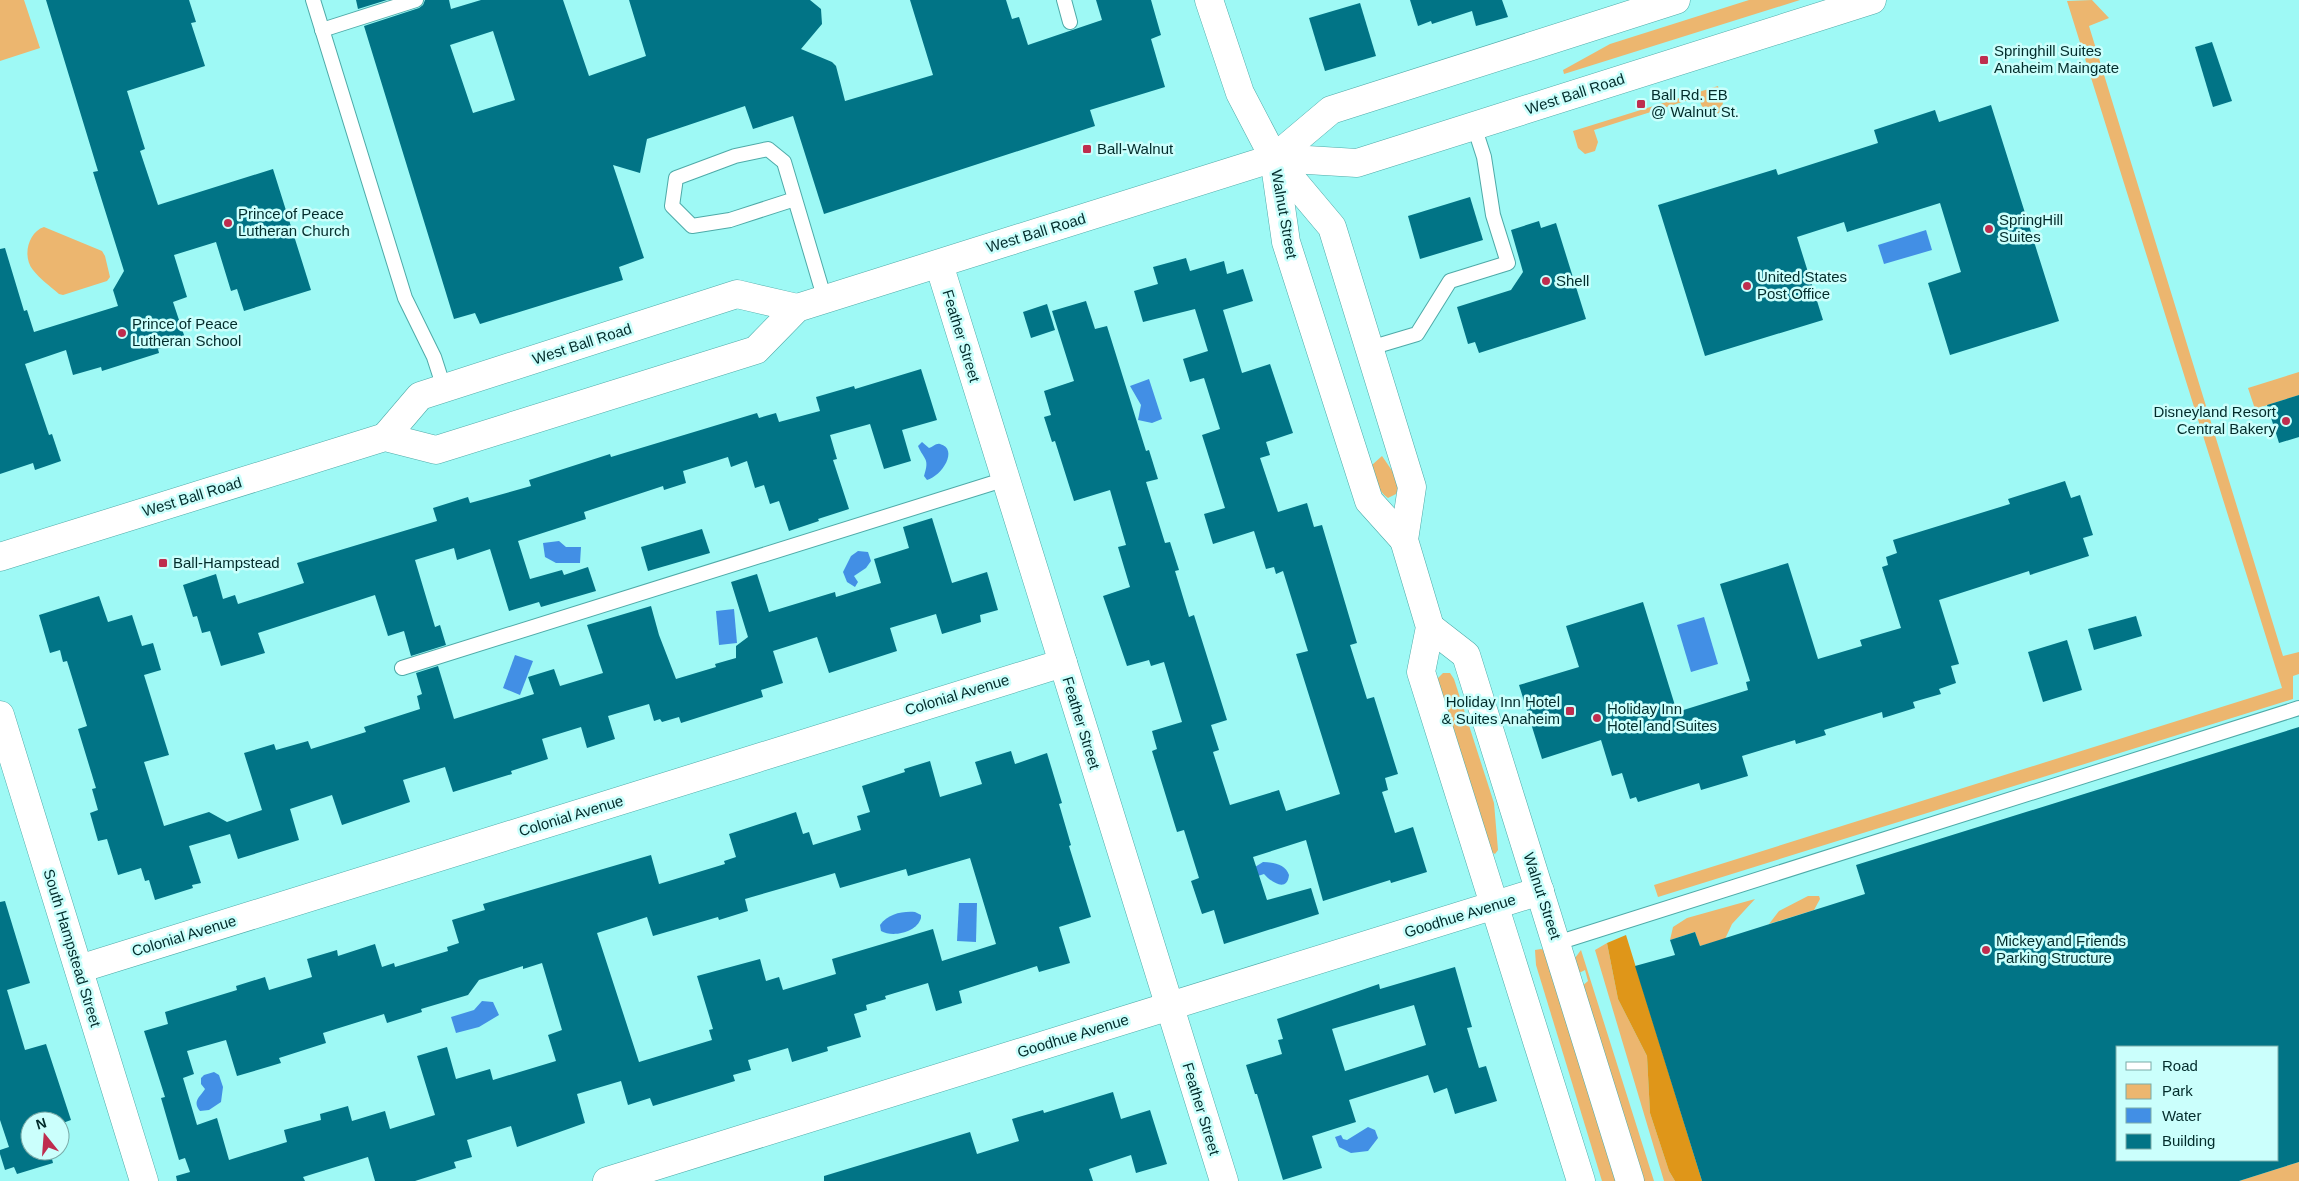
<svg xmlns="http://www.w3.org/2000/svg" width="2299" height="1181" font-family="Helvetica,sans-serif">
	<style>
		.green { fill: #ecb66f }
		.forest { fill: #df9619 }
		.water { fill: #428fe5 }
		.building { fill: #017486; fill-rule: evenodd }
		.lines { fill: none; stroke-linecap: round; stroke-linejoin: round }
		.lane-casing { stroke: #4eaaa8; stroke-width: 16 }
		.street-casing { stroke: #4eaaa8; stroke-width: 29 }
		.secondary-casing { stroke: #4eaaa8; stroke-width: 29 }
		.primary-casing { stroke: #4eaaa8; stroke-width: 29 }
		.lane { stroke: #fff; stroke-width: 14 }
		.street { stroke: #fff; stroke-width: 28 }
		.secondary { stroke: #fff; stroke-width: 28 }
		.primary { stroke: #fff; stroke-width: 28 }
		.poi-dot { fill: #be2d4e; stroke: #cbfffc; stroke-width: 2 }
		.labels { text-anchor: middle; stroke-width: 5; stroke-linejoin: round; paint-order: stroke }
		.poi-label { font-size: 15px; fill: #022c2b; stroke: #cbfffc; text-anchor: start }
		.street-label { font-size: 15px; fill: #022c2b; stroke: #cbfffc }
	</style>
	<rect width="100%" height="100%" fill="#9ef9f5"/>
	<g class="green">
		<polygon points="0,0 24,0 40,48 0,61"/>
		<polygon points="1749,0 1800,0 1564,74 1563,70 1610,44"/>
		<polygon points="2092,0 2109,18 2089,26 2283,656 2299,652 2299,674 2293,676 2293,699 1658,897 1654,885 2282,688 2067,1"/>
		<path d="M 1718,86 L 1723,103 L 1719,113 C 1705,119 1703,108 1698,97 L 1594,130 L 1598,142 L 1595,151 L 1585,154 L 1578,148 L 1573,131 Z"/>
		<path d="M 44,227 L 102,251 L 105,256 L 110,277 L 107,281 L 63,295 L 59,294 C 50,286 40,279 33,270 C 22,257 28,232 44,227 Z"/>
		<polygon points="2299,372 2299,395 2255,409 2248,388"/>
		<path d="M 1382,456 L 1393,472 L 1398,489 L 1396,494 L 1388,498 C 1377,491 1375,477 1372,465 Z"/>
		<polygon points="1443,673 1450,673 1454,679 1494,803 1498,850 1495,854 1491,852 1437,684 1438,678"/>
		<polygon points="1808,896 1819,896 1820,899 1814,910 1769,924 1779,911"/>
		<polygon points="1755,899 1732,924 1725,939 1700,946 1695,932 1670,940 1673,927 1687,918"/>
		<polygon points="1607,943 1618,999 1647,1056 1650,1113 1669,1171 1675,1181 1664,1181 1595,950"/>
		<polygon points="1541,949 1547,951 1617,1181 1602,1181 1536,965 1535,950"/>
		<polygon points="1581,950 1654,1181 1642,1181 1581,987 1588,981 1585,970 1579,973 1575,958"/>
		<polygon points="2299,1162 2299,1181 2239,1181"/>
	</g>
	<polygon class="forest" points="1626,935 1702,1181 1675,1181 1669,1171 1650,1113 1647,1056 1618,999 1607,943"/>
	<g class="water">
		<polygon points="1926,230 1932,250 1884,264 1878,245"/>
		<polygon points="1149,379 1162,419 1152,423 1138,420 1141,405 1130,386"/>
		<path d="M 922,442 L 929,448 C 933,447 936,443 940,444 C 959,449 942,476 927,480 L 924,476 C 930,458 924,460 918,446 Z"/>
		<polygon points="559,541 566,547 581,547 580,563 556,563 545,557 543,543"/>
		<polygon points="858,551 868,552 871,561 866,568 854,576 858,582 855,587 847,582 843,572 851,556"/>
		<polygon points="734,609 737,643 719,645 716,611"/>
		<polygon points="1704,617 1718,664 1691,672 1677,625"/>
		<polygon points="515,655 533,661 520,695 503,688"/>
		<path d="M 1263,862 C 1273,862 1286,864 1289,875 C 1287,893 1271,882 1264,874 L 1258,876 L 1255,867 Z"/>
		<polygon points="959,903 977,903 976,942 957,941"/>
		<path d="M 915,912 L 921,915 L 921,918 C 917,932 893,938 881,931 L 880,925 C 888,914 902,911 915,912 Z"/>
		<polygon points="482,1001 493,1002 499,1015 479,1027 456,1033 451,1017 474,1010"/>
		<path d="M 214,1072 L 219,1075 L 223,1087 L 221,1102 L 209,1110 L 200,1111 C 192,1101 200,1097 205,1089 L 201,1084 L 201,1078 L 204,1075 Z"/>
		<polygon points="1368,1127 1375,1130 1378,1138 1368,1151 1351,1153 1339,1147 1335,1137 1341,1135 1343,1139 1347,1140"/>
	</g>
	<g class="building">
		<polygon points="46,0 189,0 196,22 191,23 205,66 127,91 145,149 140,151 158,205 273,169 311,290 244,311 237,289 231,291 216,242 174,255 187,297 173,302 186,341 158,349 159,353 102,371 101,367 73,375 66,350 25,364 49,435 52,434 61,461 35,470 33,463 0,474 0,249 5,248 24,311 27,310 34,332 118,306 113,290 124,271 93,172 98,171"/>
		<polygon points="356,0 387,0 358,9"/>
		<path d="M 425,0 L 449,0 L 451,9 L 481,0 L 563,0 L 589,76 L 646,56 L 629,0 L 810,0 L 821,9 L 822,24 L 801,49 L 832,62 L 836,66 L 845,101 L 933,75 L 910,0 L 1006,0 L 1012,19 L 1019,17 L 1028,45 L 1102,20 L 1096,0 L 1151,0 L 1161,35 L 1151,39 L 1165,87 L 1090,110 L 1095,126 L 824,214 L 793,116 L 753,129 L 745,106 L 647,139 L 640,173 L 613,165 L 644,258 L 619,267 L 623,280 L 480,324 L 475,313 L 454,319 L 364,26 L 419,8 L 423,5 ZM 493,31 L 515,100 L 473,113 L 450,45 Z"/>
		<polygon points="1410,0 1502,0 1508,17 1476,26 1472,11 1432,24 1431,21 1418,26"/>
		<polygon points="1360,3 1376,56 1325,71 1309,18"/>
		<polygon points="2212,42 2232,101 2213,107 2195,47"/>
		<polygon points="1991,105 2059,321 1950,355 1928,283 1961,272 1940,203 1847,232 1844,222 1797,237 1823,320 1705,356 1658,205 1776,169 1778,175 1878,143 1874,130 1935,110 1939,122"/>
		<polygon points="1470,197 1483,240 1420,259 1408,216"/>
		<polygon points="1539,221 1541,228 1556,223 1586,319 1479,353 1475,342 1468,344 1457,307 1511,290 1523,272 1511,230"/>
		<polygon points="1186,258 1190,271 1224,261 1227,274 1243,269 1253,301 1223,310 1242,373 1270,364 1293,433 1266,442 1270,455 1260,458 1278,512 1307,503 1314,527 1322,525 1357,643 1350,645 1367,699 1374,697 1398,774 1385,778 1388,790 1382,792 1395,833 1413,827 1427,872 1391,883 1390,880 1323,901 1306,840 1253,857 1267,900 1311,888 1319,914 1224,944 1214,910 1202,914 1191,881 1199,878 1184,830 1177,832 1152,751 1157,749 1152,731 1182,722 1164,662 1151,666 1149,660 1127,666 1103,596 1130,587 1118,547 1126,545 1110,490 1074,501 1055,441 1052,442 1044,417 1051,415 1044,391 1074,381 1052,311 1086,301 1095,329 1107,326 1146,451 1149,450 1158,479 1146,482 1165,543 1170,542 1179,570 1175,571 1189,617 1194,615 1227,720 1211,725 1219,750 1213,752 1230,805 1279,790 1286,811 1340,794 1296,654 1308,651 1283,571 1276,574 1274,567 1266,569 1254,531 1213,544 1204,514 1225,508 1202,435 1220,429 1204,378 1190,382 1183,359 1208,351 1195,309 1143,322 1134,291 1158,284 1153,267"/>
		<polygon points="1047,304 1055,330 1031,338 1023,312"/>
		<polygon points="921,369 937,420 902,430 911,461 884,469 870,424 830,435 837,459 833,460 849,509 818,519 819,521 789,531 779,501 770,504 764,485 755,488 747,461 731,467 728,457 683,471 686,483 664,490 663,486 584,512 586,519 518,541 530,579 562,570 564,575 588,567 596,591 541,607 539,602 509,611 490,549 457,560 454,548 415,560 435,627 440,625 446,645 411,656 404,631 388,636 375,595 258,633 265,653 221,666 210,631 202,633 197,616 193,617 183,585 216,574 223,599 235,595 238,604 304,583 297,563 437,521 433,508 468,497 470,503 492,497 531,486 529,480 610,454 611,457 757,413 759,418 776,413 779,422 820,411 816,397 854,386 855,389"/>
		<polygon points="2299,395 2299,437 2279,443 2267,405"/>
		<polygon points="2065,481 2071,498 2080,495 2093,535 2083,538 2089,556 2030,575 2029,571 1939,600 1959,664 1951,666 1956,683 1939,689 1941,694 1913,702 1915,708 1883,718 1882,712 1824,730 1826,735 1796,744 1795,740 1742,756 1748,776 1701,790 1699,783 1638,802 1636,797 1630,799 1622,773 1612,776 1601,740 1542,759 1519,685 1579,667 1566,626 1643,602 1677,712 1748,690 1746,682 1750,681 1720,584 1788,563 1818,659 1862,646 1860,640 1901,628 1882,567 1888,565 1886,557 1897,553 1893,540 2010,504 2008,499"/>
		<polygon points="932,518 952,583 987,572 998,610 980,615 981,622 942,634 936,614 890,628 897,651 829,673 817,637 773,651 783,683 761,690 763,697 681,723 679,717 662,722 660,719 654,721 649,704 608,716 615,739 587,748 581,727 542,739 548,759 511,771 512,774 453,792 445,767 403,780 410,802 342,825 332,795 290,809 299,840 238,859 230,834 189,846 201,883 192,885 193,888 155,900 149,880 145,881 141,868 118,875 107,839 98,841 90,813 98,810 92,789 96,788 78,729 87,726 67,661 63,662 60,650 50,653 39,615 99,596 108,622 132,615 142,646 153,643 161,670 144,675 169,755 144,762 164,826 209,812 227,822 262,810 244,753 274,744 276,750 308,741 311,749 366,732 364,727 420,709 417,696 422,694 416,673 438,666 454,719 534,694 528,677 554,669 560,686 603,673 587,625 651,606 659,635 676,679 716,667 715,664 736,658 736,646 748,637 731,582 757,574 769,612 835,592 836,597 881,583 874,559 909,548 903,527"/>
		<polygon points="702,529 710,553 648,571 641,547"/>
		<polygon points="2136,616 2142,636 2094,650 2088,629"/>
		<polygon points="2067,640 2082,690 2043,702 2028,652"/>
		<path d="M 2299,727 L 2299,1162 L 2239,1181 L 1702,1181 L 1635,966 L 1675,955 L 1670,940 L 1695,932 L 1700,946 L 1865,894 L 1856,865 ZM 2118,1047 L 2278,1047 L 2278,1160 L 2118,1160 Z"/>
		<path d="M 1011,751 L 1015,764 L 1047,753 L 1062,803 L 1059,804 L 1071,845 L 1069,846 L 1091,917 L 1059,927 L 1070,963 L 1039,972 L 1037,966 L 959,991 L 962,1003 L 936,1011 L 928,983 L 885,996 L 886,999 L 866,1005 L 867,1010 L 854,1014 L 861,1037 L 827,1047 L 828,1051 L 792,1062 L 788,1048 L 748,1060 L 751,1070 L 733,1075 L 735,1081 L 653,1106 L 650,1098 L 628,1105 L 621,1081 L 577,1094 L 585,1123 L 517,1147 L 511,1126 L 467,1140 L 472,1157 L 454,1162 L 456,1168 L 415,1181 L 375,1181 L 368,1157 L 303,1177 L 305,1181 L 177,1181 L 176,1176 L 190,1172 L 185,1158 L 179,1160 L 161,1098 L 165,1097 L 144,1031 L 168,1024 L 165,1012 L 237,990 L 236,986 L 265,977 L 269,990 L 312,977 L 307,959 L 337,950 L 338,956 L 375,944 L 382,967 L 394,963 L 395,967 L 448,951 L 447,947 L 459,943 L 452,920 L 485,910 L 483,904 L 651,855 L 659,884 L 725,864 L 724,861 L 736,857 L 729,834 L 796,812 L 803,834 L 809,832 L 813,845 L 861,830 L 857,816 L 870,812 L 862,786 L 905,772 L 904,769 L 930,761 L 940,797 L 982,784 L 975,762 ZM 970,858 L 996,944 L 942,961 L 933,929 L 832,959 L 836,974 L 783,990 L 779,977 L 766,981 L 760,959 L 697,976 L 713,1029 L 709,1030 L 712,1040 L 639,1062 L 597,933 L 647,917 L 653,936 L 718,917 L 719,920 L 748,911 L 745,899 L 835,873 L 840,888 L 906,869 L 908,876 ZM 542,963 L 562,1030 L 548,1035 L 556,1061 L 493,1080 L 490,1069 L 456,1079 L 447,1047 L 417,1056 L 435,1115 L 390,1129 L 385,1111 L 352,1121 L 348,1106 L 320,1114 L 321,1120 L 284,1130 L 287,1142 L 229,1160 L 217,1118 L 197,1125 L 183,1078 L 194,1074 L 187,1051 L 226,1040 L 237,1076 L 281,1063 L 279,1058 L 326,1043 L 323,1033 L 384,1014 L 387,1023 L 422,1012 L 421,1009 L 468,995 L 479,980 L 523,966 L 523,969 Z"/>
		<polygon points="5,901 30,983 7,990 25,1050 46,1044 71,1120 60,1124 60,1121 30,1121 30,1151 50,1151 53,1163 17,1174 14,1167 5,1170 0,1154 0,1150 9,1147 0,1120 0,902"/>
		<path d="M 1455,967 L 1472,1027 L 1467,1028 L 1479,1068 L 1486,1066 L 1497,1101 L 1455,1114 L 1447,1088 L 1434,1093 L 1428,1075 L 1349,1100 L 1356,1122 L 1312,1136 L 1322,1168 L 1283,1180 L 1257,1094 L 1255,1094 L 1246,1065 L 1282,1054 L 1278,1040 L 1283,1039 L 1277,1019 L 1379,984 L 1380,989 ZM 1414,1005 L 1426,1045 L 1345,1071 L 1332,1029 Z"/>
		<polygon points="1113,1092 1121,1119 1150,1110 1167,1164 1136,1173 1131,1155 1089,1169 1093,1181 824,1181 824,1176 970,1132 977,1154 1019,1141 1012,1119 1043,1110 1044,1113"/>
	</g>
	<g class="lines">
		<defs>
			<g id="lane">
				<polyline points="313,0 405,298 434,357 444,388"/>
				<polyline points="1064,0 1070,22"/>
				<polyline points="322,30 416,0"/>
				<polyline points="795,199 730,220 692,226 672,206 676,178 735,156 768,149 784,162 825,300"/>
				<polyline points="1370,348 1417,334 1450,281 1508,263 1493,215 1484,157 1474,126"/>
				<polyline points="402,668 1006,479"/>
				<polyline points="1557,943 2299,708"/>
			</g>
			<g id="street">
				<polyline points="939,264 1224,1181"/>
				<polyline points="0,715 144,1181"/>
				<polyline points="79,969 1063,663"/>
				<polyline points="607,1181 1540,891"/>
			</g>
			<g id="secondary">
				<polyline points="1209,0 1240,93 1274,158 1332,227 1412,487 1404,540 1430,627 1421,672 1581,1181"/>
				<polyline points="1274,158 1286,242 1369,501 1404,540"/>
				<polyline points="1430,627 1466,655 1630,1181"/>
			</g>
			<g id="primary">
				<polyline points="1274,158 1331,110 1676,0"/>
				<polyline points="385,437 420,396 737,294 797,308"/>
				<polyline points="0,557 385,437 436,450 756,350 797,308 1274,158 1357,163 1872,0"/>
			</g>
		</defs>
		<use href="#lane" class="lane-casing"/>
		<use href="#street" class="street-casing"/>
		<use href="#secondary" class="secondary-casing"/>
		<use href="#primary" class="primary-casing"/>
		<use href="#lane" class="lane"/>
		<use href="#street" class="street"/>
		<use href="#secondary" class="secondary"/>
		<use href="#primary" class="primary"/>
	</g>
	<g class="poi-dot">
		<rect x="1979" y="55" width="10" height="10" rx="2.5"/>
		<rect x="1636" y="99" width="10" height="10" rx="2.5"/>
		<rect x="1082" y="144" width="10" height="10" rx="2.5"/>
		<circle cx="228" cy="223" r="5"/>
		<circle cx="1989" cy="229" r="5"/>
		<circle cx="1546" cy="281" r="5"/>
		<circle cx="1747" cy="286" r="5"/>
		<circle cx="122" cy="333" r="5"/>
		<circle cx="2286" cy="421" r="5"/>
		<rect x="158" y="558" width="10" height="10" rx="2.5"/>
		<rect x="1565" y="706" width="10" height="10" rx="2.5"/>
		<circle cx="1597" cy="718" r="5"/>
		<circle cx="1986" cy="950" r="5"/>
	</g>
	<g class="labels">
		<g class="poi-label">
			<text x="1994" y="56">Springhill Suites<tspan x="1994" dy="17">Anaheim Maingate</tspan></text>
			<text x="1651" y="100">Ball Rd. EB<tspan x="1651" dy="17">@ Walnut St.</tspan></text>
			<text x="1097" y="154">Ball-Walnut</text>
			<text x="238" y="219">Prince of Peace<tspan x="238" dy="17">Lutheran Church</tspan></text>
			<text x="1999" y="225">SpringHill<tspan x="1999" dy="17">Suites</tspan></text>
			<text x="1757" y="282">United States<tspan x="1757" dy="17">Post Office</tspan></text>
			<text x="1556" y="286">Shell</text>
			<text x="132" y="329">Prince of Peace<tspan x="132" dy="17">Lutheran School</tspan></text>
			<text x="2276" y="417" text-anchor="end">Disneyland Resort<tspan x="2276" dy="17">Central Bakery</tspan></text>
			<text x="173" y="568">Ball-Hampstead</text>
			<text x="1560" y="707" text-anchor="end">Holiday Inn Hotel<tspan x="1560" dy="17">&amp; Suites Anaheim</tspan></text>
			<text x="1607" y="714">Holiday Inn<tspan x="1607" dy="17">Hotel and Suites</tspan></text>
			<text x="1996" y="946">Mickey and Friends<tspan x="1996" dy="17">Parking Structure</tspan></text>
		</g>
		<g class="street-label">
			<text transform="translate(1575 94) rotate(-18)" y="5">West Ball Road</text>
			<text transform="translate(1284 214) rotate(80)" y="5">Walnut Street</text>
			<text transform="translate(1036 233) rotate(-17)" y="5">West Ball Road</text>
			<text transform="translate(961 336) rotate(73)" y="5">Feather Street</text>
			<text transform="translate(582 344) rotate(-18)" y="5">West Ball Road</text>
			<text transform="translate(192 497) rotate(-17)" y="5">West Ball Road</text>
			<text transform="translate(957 695) rotate(-17)" y="5">Colonial Avenue</text>
			<text transform="translate(1081 723) rotate(73)" y="5">Feather Street</text>
			<text transform="translate(571 816) rotate(-17)" y="5">Colonial Avenue</text>
			<text transform="translate(1542 896) rotate(72)" y="5">Walnut Street</text>
			<text transform="translate(1460 916) rotate(-17)" y="5">Goodhue Avenue</text>
			<text transform="translate(184 936) rotate(-17)" y="5">Colonial Avenue</text>
			<text transform="translate(72 948) rotate(73)" y="5">South Hampstead Street</text>
			<text transform="translate(1073 1036) rotate(-17)" y="5">Goodhue Avenue</text>
			<text transform="translate(1201 1109) rotate(73)" y="5">Feather Street</text>
		</g>
	</g>
	<rect x="2116" y="1046" width="162" height="115" fill="#cbfffc" stroke="#7baba8"/>
	<rect x="2126" y="1062" width="25" height="8" fill="#ffffff" stroke="#7baba8"/>
	<text x="2162" y="1071" font-size="15" fill="#022c2b">Road</text>
	<rect x="2126" y="1084" width="25" height="15" fill="#ecb66f" stroke="#7baba8"/>
	<text x="2162" y="1096" font-size="15" fill="#022c2b">Park</text>
	<rect x="2126" y="1108" width="25" height="15" fill="#428fe5" stroke="#7baba8"/>
	<text x="2162" y="1121" font-size="15" fill="#022c2b">Water</text>
	<rect x="2126" y="1134" width="25" height="15" fill="#017486" stroke="#7baba8"/>
	<text x="2162" y="1146" font-size="15" fill="#022c2b">Building</text>
	<g transform="translate(45 1136) rotate(343)"><circle r="24" fill="#cbfffc" stroke="#7baba8"/>
	<path d="M0-4L9 19L0 12L-9 19Z" fill="#be2d4e"/>
	<text y="-8" font-size="14" font-weight="bold" text-anchor="middle" fill="#022c2b">N</text>
	</g>
</svg>
